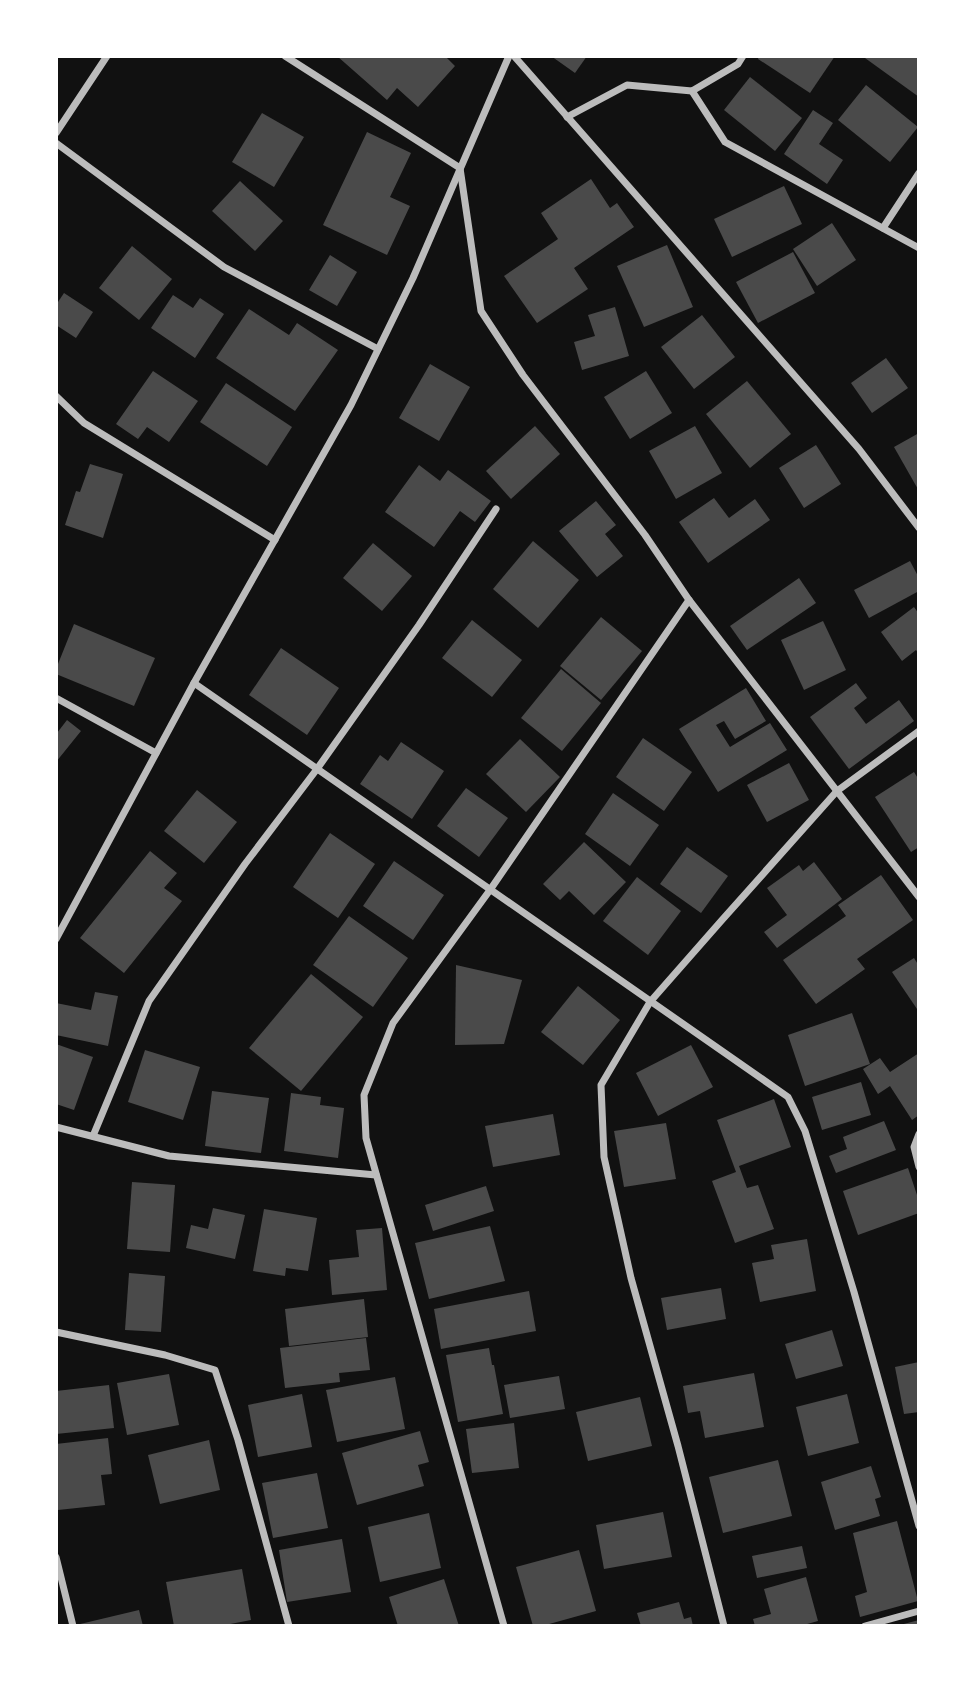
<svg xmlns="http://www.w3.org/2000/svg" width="975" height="1682" font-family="Karla,sans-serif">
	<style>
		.building { fill: #4a4a4a }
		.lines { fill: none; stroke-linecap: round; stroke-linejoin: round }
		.minor { stroke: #bcbcbc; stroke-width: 7 }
	</style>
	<rect width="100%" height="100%" fill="#111"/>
	<g class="building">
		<polygon points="337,56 445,56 455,66 418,107 397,88 387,100"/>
		<polygon points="551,56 587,56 575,73"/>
		<polygon points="759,56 835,56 810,93 758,59"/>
		<polygon points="867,56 919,56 919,97 865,58"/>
		<polygon points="750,77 802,118 775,151 724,110"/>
		<polygon points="866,85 918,127 890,162 838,120"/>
		<polygon points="813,110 833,123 819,144 843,160 827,184 784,154"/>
		<polygon points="262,113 304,137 274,187 232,162"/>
		<polygon points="367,132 411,153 390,197 410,206 387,255 323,225"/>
		<polygon points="591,179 610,208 617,203 634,227 574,268 588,289 537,323 504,276 558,239 541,213"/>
		<polygon points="240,181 283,221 255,251 212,211"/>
		<polygon points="784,186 802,224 732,257 714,219"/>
		<polygon points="832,223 856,260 817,286 793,249"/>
		<polygon points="667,245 693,307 644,327 617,266"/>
		<polygon points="132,246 172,279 139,320 99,288"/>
		<polygon points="793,252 815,293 758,323 736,282"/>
		<polygon points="330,255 357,272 337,306 309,290"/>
		<polygon points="64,293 93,312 76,338 56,325 56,305"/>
		<polygon points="173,295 193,308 200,298 224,314 195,358 151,328"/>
		<polygon points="615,307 629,356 582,370 574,342 595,336 588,315"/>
		<polygon points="249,309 289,335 297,323 338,350 295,411 216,358"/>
		<polygon points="702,315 735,357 694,389 661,347"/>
		<polygon points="886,358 908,388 872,413 851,383"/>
		<polygon points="430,364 470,387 439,441 399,418"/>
		<polygon points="153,371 198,401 169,442 147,427 138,439 116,424"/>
		<polygon points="646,371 672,413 630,439 604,397"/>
		<polygon points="747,381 791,434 750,468 706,414"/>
		<polygon points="226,383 292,427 267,466 200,422"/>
		<polygon points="535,426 560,454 511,499 486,471"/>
		<polygon points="695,426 722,473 676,499 649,451"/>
		<polygon points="919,433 919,491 894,447"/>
		<polygon points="816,445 841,484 804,508 779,468"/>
		<polygon points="90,464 123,474 103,538 65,525 76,491 80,492"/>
		<polygon points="419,465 440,481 448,470 491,501 475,522 460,511 434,547 385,512"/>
		<polygon points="714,498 729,518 755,499 770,520 708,563 679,522"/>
		<polygon points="596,501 616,525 605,534 623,556 597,577 559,531"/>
		<polygon points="533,541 579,580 538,628 493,589"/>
		<polygon points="373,543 412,576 382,611 343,578"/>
		<polygon points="910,561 919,578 919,591 869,618 854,590"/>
		<polygon points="799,578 816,603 747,650 730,626"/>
		<polygon points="914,607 919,614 919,654 916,650 902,661 881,632"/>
		<polygon points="601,617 642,651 601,700 560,666"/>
		<polygon points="472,620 522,660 492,697 442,658"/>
		<polygon points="823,621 846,670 804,690 781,640"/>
		<polygon points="74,624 155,658 134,706 56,674 56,669"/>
		<polygon points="281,648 339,688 307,735 249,695"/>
		<polygon points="561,669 601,703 562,751 521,718"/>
		<polygon points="856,683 867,698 854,708 866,724 899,700 914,721 849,769 810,717"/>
		<polygon points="746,688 766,721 735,739 724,721 716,725 730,747 770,723 787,750 718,792 679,729"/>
		<polygon points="67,720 81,731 56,762 56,732 57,733"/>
		<polygon points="643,738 692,772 664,811 616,777"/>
		<polygon points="520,739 560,777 526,812 486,774"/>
		<polygon points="401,742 444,771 412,819 360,784 380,755 388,761"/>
		<polygon points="789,763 809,800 767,822 747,785"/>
		<polygon points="914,772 919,780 919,847 911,852 875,797"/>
		<polygon points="466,788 508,818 479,857 437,826"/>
		<polygon points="197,790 237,822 204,863 164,831"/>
		<polygon points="613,793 659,825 630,866 585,834"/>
		<polygon points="330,833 375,864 338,918 293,887"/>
		<polygon points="584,842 626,882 594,915 569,891 560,900 543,884"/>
		<polygon points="687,847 728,876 701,913 660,884"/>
		<polygon points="150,851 177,873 164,888 182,901 124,973 80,938"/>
		<polygon points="394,861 444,895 413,940 363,906"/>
		<polygon points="814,862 842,899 777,948 764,932 787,915 767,888 799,865 803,871"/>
		<polygon points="881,875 913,920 857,959 865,969 816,1004 783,960 846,916 838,905"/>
		<polygon points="637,877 681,911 648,955 603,921"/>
		<polygon points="349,916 408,958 373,1007 313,965"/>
		<polygon points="914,958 919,966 919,1007 917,1009 892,972"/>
		<polygon points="456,965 522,980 504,1044 455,1045"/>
		<polygon points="311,974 363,1017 301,1091 249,1048"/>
		<polygon points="578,986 620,1020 583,1065 541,1032"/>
		<polygon points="95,992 118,996 108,1046 56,1035 56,1003 91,1010"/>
		<polygon points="852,1013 870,1064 805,1086 788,1035"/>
		<polygon points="56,1044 93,1057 74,1110 56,1104"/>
		<polygon points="691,1045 713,1087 658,1116 636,1073"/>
		<polygon points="145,1050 200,1067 183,1120 128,1102"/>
		<polygon points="919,1053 919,1115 912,1120 890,1086 878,1094 863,1069 880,1058 890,1072"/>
		<polygon points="861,1082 871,1115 822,1130 812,1097"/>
		<polygon points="212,1091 269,1098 261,1153 205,1146"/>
		<polygon points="291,1093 321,1097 320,1105 344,1108 338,1158 284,1151"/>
		<polygon points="774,1099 791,1147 739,1166 747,1188 758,1185 774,1229 735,1243 712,1181 736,1172 717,1120"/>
		<polygon points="553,1114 560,1155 493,1167 485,1126"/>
		<polygon points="884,1121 896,1150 836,1173 829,1156 847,1149 843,1137"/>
		<polygon points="666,1123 676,1179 624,1187 614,1131"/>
		<polygon points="908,1168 919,1201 919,1213 858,1235 843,1191"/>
		<polygon points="132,1182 175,1185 170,1252 127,1249"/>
		<polygon points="486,1186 494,1211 433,1231 425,1205"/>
		<polygon points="213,1208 245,1215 235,1259 186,1248 191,1225 208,1229"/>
		<polygon points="264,1209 317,1218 308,1271 286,1268 285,1276 253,1271"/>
		<polygon points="490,1226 505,1281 429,1299 415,1243"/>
		<polygon points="382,1228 387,1290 332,1295 329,1260 359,1257 356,1230"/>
		<polygon points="807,1239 816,1291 760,1302 752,1263 774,1259 771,1245"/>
		<polygon points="129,1273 165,1276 161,1332 125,1330"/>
		<polygon points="721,1288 726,1319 667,1330 661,1298"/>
		<polygon points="529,1291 536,1331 441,1349 434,1309"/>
		<polygon points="364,1299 368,1337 289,1346 285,1309"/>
		<polygon points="832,1330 843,1366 796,1379 785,1344"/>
		<polygon points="366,1338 370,1370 339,1373 340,1382 285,1388 280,1348"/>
		<polygon points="489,1348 492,1365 494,1365 503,1414 458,1422 446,1355"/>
		<polygon points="919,1362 919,1412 904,1414 895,1367"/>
		<polygon points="754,1373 764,1427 705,1438 700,1411 688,1413 683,1386"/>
		<polygon points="169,1374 179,1425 127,1435 117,1383"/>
		<polygon points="559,1376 565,1409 510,1418 504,1385"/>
		<polygon points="395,1377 405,1429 337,1442 326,1390"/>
		<polygon points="109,1385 114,1428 56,1434 56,1391"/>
		<polygon points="302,1394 312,1447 258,1457 248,1405"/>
		<polygon points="847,1394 859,1443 808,1456 796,1407"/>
		<polygon points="640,1397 652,1446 588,1461 576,1412"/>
		<polygon points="514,1423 519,1468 472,1473 466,1429"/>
		<polygon points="420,1431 429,1462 418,1465 424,1486 357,1505 342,1453"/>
		<polygon points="108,1438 112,1474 101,1475 105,1505 58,1510 56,1495 56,1444"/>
		<polygon points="209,1440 220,1490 160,1504 148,1455"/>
		<polygon points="778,1460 792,1516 723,1533 709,1477"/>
		<polygon points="871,1466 881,1497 875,1499 880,1516 835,1530 821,1482"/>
		<polygon points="317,1473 328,1528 273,1538 262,1483"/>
		<polygon points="663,1512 672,1557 604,1569 596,1525"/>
		<polygon points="429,1513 441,1568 380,1582 368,1527"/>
		<polygon points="897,1521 918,1601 860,1617 855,1596 867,1592 853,1533"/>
		<polygon points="342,1539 351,1592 287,1602 279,1550"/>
		<polygon points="802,1546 807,1568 757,1578 752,1556"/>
		<polygon points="579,1550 596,1611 542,1626 533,1626 516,1567"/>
		<polygon points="242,1569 251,1620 220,1626 174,1626 166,1582"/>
		<polygon points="806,1577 818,1621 800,1626 755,1626 753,1619 771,1614 764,1589"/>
		<polygon points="444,1579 459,1626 398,1626 389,1597"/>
		<polygon points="679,1602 684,1619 691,1617 693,1626 641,1626 637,1613"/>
		<polygon points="139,1610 143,1626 76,1626 76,1625"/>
		<polygon points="919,1620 919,1626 901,1626 900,1625"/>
	</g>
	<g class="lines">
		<g class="minor">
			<polyline points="285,56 460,168 481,311 523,375 645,535 689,600 919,897"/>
			<polyline points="514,56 859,449 919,528"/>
			<polyline points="692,91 725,142 919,248"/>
			<polyline points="567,117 627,85 692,91 738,64 743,56"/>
			<polyline points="56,133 107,56"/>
			<polyline points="56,143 224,267 378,349"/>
			<polyline points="883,228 919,173"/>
			<polyline points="56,396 84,423 275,540"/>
			<polyline points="194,683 788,1097 805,1131 854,1292 919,1526"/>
			<polyline points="56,698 156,753"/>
			<polyline points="56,939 194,683 351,405 413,278 509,56"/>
			<polyline points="56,1127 169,1156 376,1175"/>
			<polyline points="919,1134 914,1147 919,1167"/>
			<polyline points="93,1136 149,1001 245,864 317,769 419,625 496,509"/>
			<polyline points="56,1332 165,1355 215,1370 238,1440 289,1626"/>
			<polyline points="56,1557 73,1626"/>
			<polyline points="504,1626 366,1138 364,1095 393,1023 490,890 689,600"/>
			<polyline points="724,1626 678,1446 631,1278 604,1157 601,1085 650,1002 722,920 837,791 919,731"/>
			<polyline points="865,1626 919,1611"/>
		</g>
	</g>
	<rect width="975" height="1682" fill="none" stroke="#ffffff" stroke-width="116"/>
</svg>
